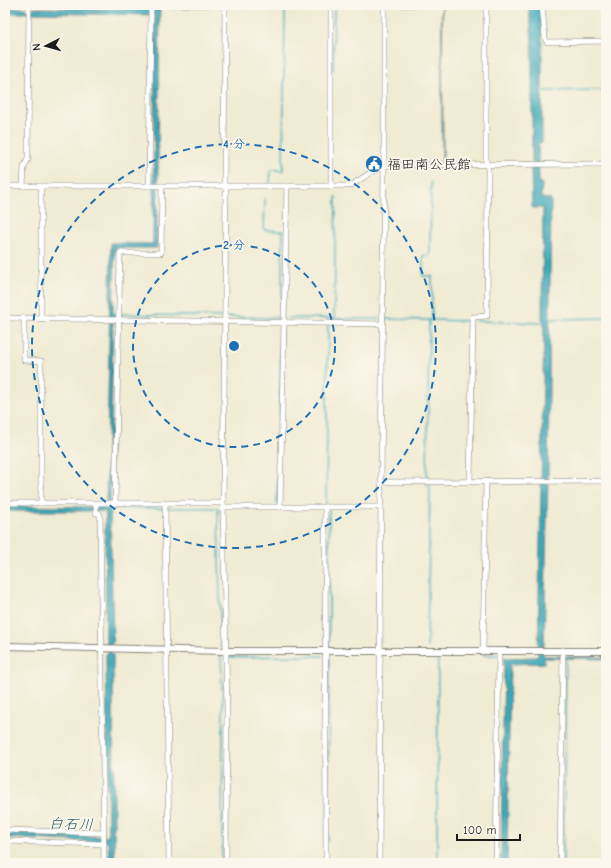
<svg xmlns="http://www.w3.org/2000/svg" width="611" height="868" font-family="'Comic Neue','Klee One',sans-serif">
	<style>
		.water { fill: #3ba9b9; stroke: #2c626a }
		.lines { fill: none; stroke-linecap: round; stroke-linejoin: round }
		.stream { stroke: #3ba9b9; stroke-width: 1.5 }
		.minor-casing { stroke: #868478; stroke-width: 6 }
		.tertiary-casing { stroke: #868478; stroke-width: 8 }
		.minor { stroke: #fff; stroke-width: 5 }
		.tertiary { stroke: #fff; stroke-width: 6 }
		.ring { fill: none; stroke: #1f6fb2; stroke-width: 2; stroke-dasharray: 7 5 }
		.labels { text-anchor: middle; stroke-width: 3.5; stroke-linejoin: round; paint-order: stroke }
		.poi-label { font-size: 14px; fill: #1c1c1c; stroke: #fbf7ec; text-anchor: start }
		.water-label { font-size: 15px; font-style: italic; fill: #2a5b63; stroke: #fbf7ec }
		.centre { fill: #1f6fb2; stroke: #fbf7ec; stroke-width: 2 }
		.ring-label { font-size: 12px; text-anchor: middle; font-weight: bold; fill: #1f6fb2; stroke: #fbf7ec; stroke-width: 3.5; stroke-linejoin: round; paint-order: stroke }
	</style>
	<rect width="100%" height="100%" fill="#fbf7ec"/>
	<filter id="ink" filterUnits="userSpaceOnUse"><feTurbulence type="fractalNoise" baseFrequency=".025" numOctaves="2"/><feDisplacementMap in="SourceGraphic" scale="8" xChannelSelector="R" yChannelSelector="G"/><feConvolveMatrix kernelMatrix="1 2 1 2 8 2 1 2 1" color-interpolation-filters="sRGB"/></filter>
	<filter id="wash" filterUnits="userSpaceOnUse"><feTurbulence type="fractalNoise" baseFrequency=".012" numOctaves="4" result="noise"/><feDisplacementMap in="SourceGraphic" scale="16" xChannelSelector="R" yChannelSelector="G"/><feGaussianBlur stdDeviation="0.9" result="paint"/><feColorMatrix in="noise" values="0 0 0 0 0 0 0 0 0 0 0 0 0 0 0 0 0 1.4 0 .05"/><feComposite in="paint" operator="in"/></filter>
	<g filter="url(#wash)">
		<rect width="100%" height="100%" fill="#f0ebd3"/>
		<g class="water">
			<polygon points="442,5 443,161 442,161"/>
			<polygon points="531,5 536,5 536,7 540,7 542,36 542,143 540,143 538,145 539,182 542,184 541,198 551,199 548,477 544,646 543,646 543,655 544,656 606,657 606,659 544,658 544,663 510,664 507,863 501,863 504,658 537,657 538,655 544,322 542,319 543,208 532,208 531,168 534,168 534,161 532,162 532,40 529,8 531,8"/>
			<polygon points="154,7 160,7 157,248 115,248 113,312 115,314 122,314 122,315 115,315 113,317 113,321 110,505 113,643 111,644 111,654 113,654 114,825 113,825 113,832 114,832 115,863 109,863 108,841 102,841 101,842 5,838 5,832 108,837 106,654 108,654 108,643 106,643 105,519 106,519 105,511 5,511 5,506 94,507 105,506 106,505 111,243 153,244 155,15 32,13 32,12 26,12 26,13 5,13 5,8 26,8 26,10 32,10 32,8 152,9"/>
		</g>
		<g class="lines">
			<g class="stream">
				<polyline points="333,70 334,8"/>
				<polyline points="542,91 606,90"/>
				<polyline points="431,182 430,255 423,256 423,276 432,276 432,320"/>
				<polyline points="270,183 271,170 283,170 285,8"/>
				<polyline points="265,198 264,230 283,231 281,320"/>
				<polyline points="120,314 222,317"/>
				<polyline points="227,317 281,318"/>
				<polyline points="287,318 378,319"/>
				<polyline points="334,318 336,197"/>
				<polyline points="386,319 471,321"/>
				<polyline points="548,319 606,318"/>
				<polyline points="476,321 544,323"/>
				<polyline points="427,479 429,320"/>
				<polyline points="427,485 430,485 427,647"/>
				<polyline points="277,504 281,324"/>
				<polyline points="326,504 328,325"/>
				<polyline points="109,508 164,508"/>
				<polyline points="167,508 218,508 221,648"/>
				<polyline points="329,510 329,647"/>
				<polyline points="221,655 223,706 222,863"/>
				<polyline points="482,655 497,655"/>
				<polyline points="229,657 323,656"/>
				<polyline points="328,841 329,654"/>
				<polyline points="437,863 438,655 458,656"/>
				<polyline points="563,863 566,657"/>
			</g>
		</g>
	</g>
	<g filter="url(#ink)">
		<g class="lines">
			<defs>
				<g id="minor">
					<polyline points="150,5 522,5"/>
					<polyline points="225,5 224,186 226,189 223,503 227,709 226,863"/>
					<polyline points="331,5 331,186"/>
					<polyline points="542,5 545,38 547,42 606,41"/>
					<polyline points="5,186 347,186 352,185 373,171 389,165 606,164"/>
					<polyline points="23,186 24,167 28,159 29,5"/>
					<polyline points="149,186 151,5"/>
					<polyline points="41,187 41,318"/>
					<polyline points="5,318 382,324"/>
					<polyline points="24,318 24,360 41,361 41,503"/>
					<polyline points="470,481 473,317 487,316 488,169 486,162 486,5"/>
					<polyline points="381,482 606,481"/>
					<polyline points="5,503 223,503"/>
					<polyline points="96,504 96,513 99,513 100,515 104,863"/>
					<polyline points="115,504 120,253 161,253 162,186"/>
					<polyline points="165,504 169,863"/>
					<polyline points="223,507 381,507"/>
					<polyline points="280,507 287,186"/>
					<polyline points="325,507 326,863"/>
					<polyline points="483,651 486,481"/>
					<polyline points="5,830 104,833"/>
					<polyline points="5,841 104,844"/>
					<polyline points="379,863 381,482 384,166 384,5"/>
					<polyline points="496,863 499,651"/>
					<polyline points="560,863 563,650"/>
				</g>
				<polyline id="tertiary" points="5,646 226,651 606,651"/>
			</defs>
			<use href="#minor" class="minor-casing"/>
			<use href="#tertiary" class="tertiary-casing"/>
			<use href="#minor" class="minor"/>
			<use href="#tertiary" class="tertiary"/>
		</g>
	</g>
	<g class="ring">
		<circle cx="234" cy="346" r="101"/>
		<circle cx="234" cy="346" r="202"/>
	</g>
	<defs>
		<symbol id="civic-disc" viewBox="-11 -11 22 22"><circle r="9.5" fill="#1f6fb2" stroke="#fbf7ec"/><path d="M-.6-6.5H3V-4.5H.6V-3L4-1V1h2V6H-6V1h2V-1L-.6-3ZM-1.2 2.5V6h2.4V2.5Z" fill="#fff"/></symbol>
	</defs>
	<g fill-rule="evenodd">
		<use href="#civic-disc" x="364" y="154" width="20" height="20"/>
	</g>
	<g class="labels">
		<g class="poi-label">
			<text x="387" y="169">福田南公民館</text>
		</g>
		<g class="water-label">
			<text transform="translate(71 824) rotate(2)" y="5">白石川</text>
		</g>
	</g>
	<circle cx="234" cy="346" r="6" class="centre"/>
	<g class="ring-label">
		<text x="234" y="148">4 分</text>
		<text x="234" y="249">2 分</text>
	</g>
	<rect width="611" height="868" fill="none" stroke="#fbf7ec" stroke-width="20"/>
	<g transform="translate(46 46) rotate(264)" stroke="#fbf7ec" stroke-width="3" paint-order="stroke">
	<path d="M0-3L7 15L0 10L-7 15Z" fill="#1c1c1c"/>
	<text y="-6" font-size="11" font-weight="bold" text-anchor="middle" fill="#1c1c1c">N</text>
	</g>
	<path d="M457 834v6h63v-6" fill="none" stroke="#1c1c1c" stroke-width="2"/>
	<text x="463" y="834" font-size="12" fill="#1c1c1c" stroke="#fbf7ec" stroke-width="3" paint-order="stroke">100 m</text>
</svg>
